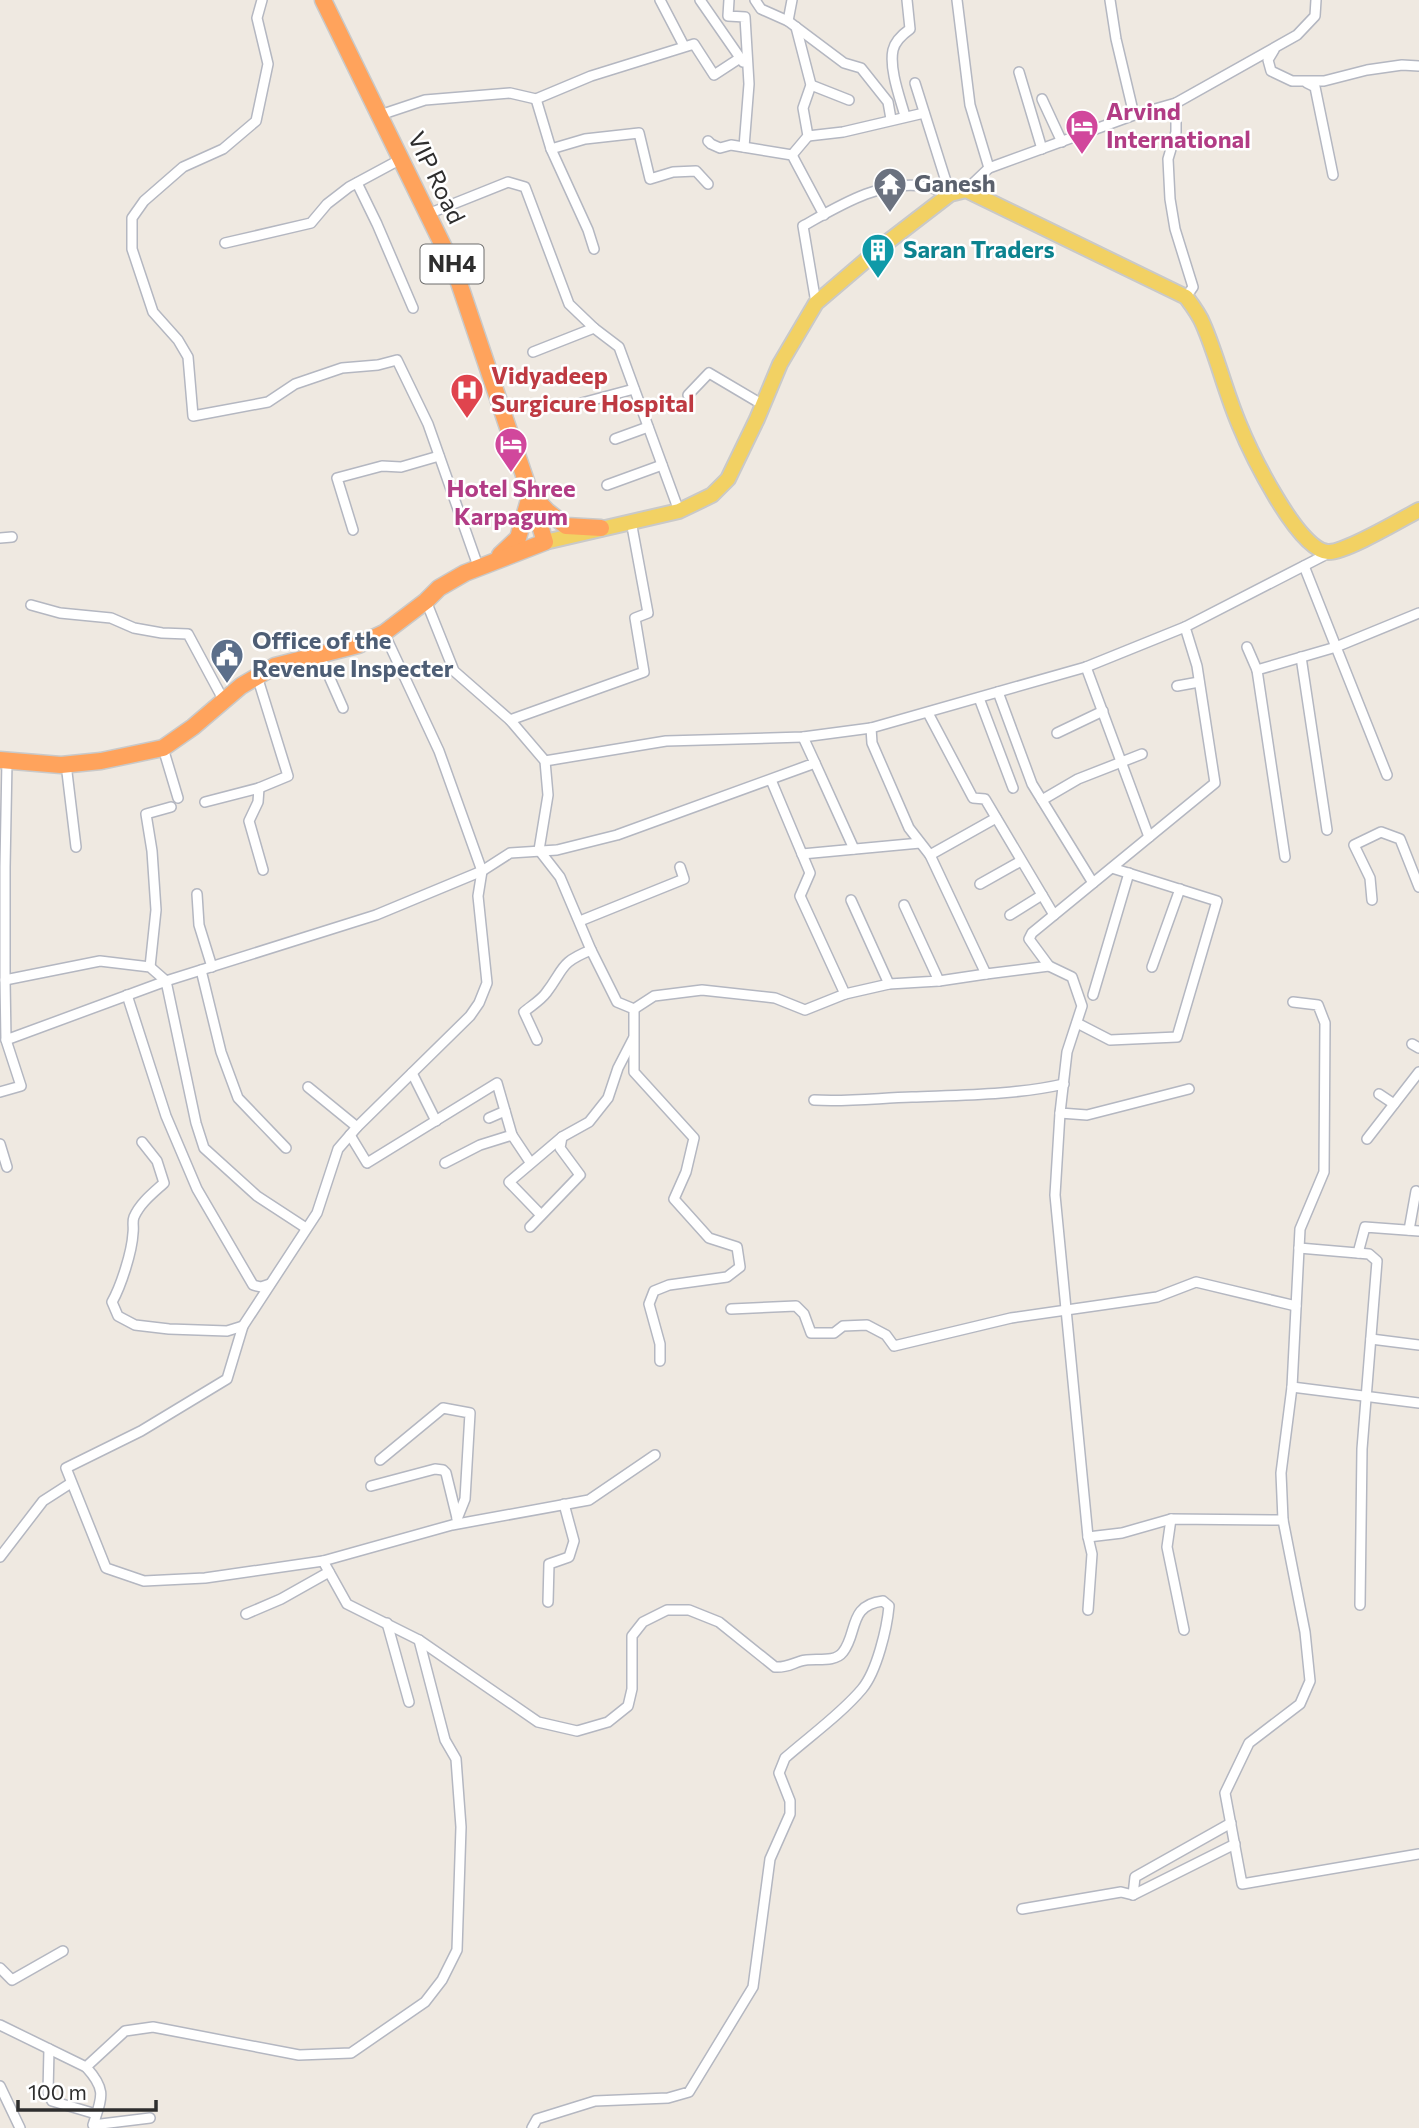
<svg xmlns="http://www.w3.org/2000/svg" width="1419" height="2128" font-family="Commissioner,sans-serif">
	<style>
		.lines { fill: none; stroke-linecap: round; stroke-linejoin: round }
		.street-casing { stroke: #b4b7c1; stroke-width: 12 }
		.primary-casing { stroke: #c9c9c9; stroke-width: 18 }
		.highway-casing { stroke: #c9c9c9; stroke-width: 19 }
		.street { stroke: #fff; stroke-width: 9 }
		.primary { stroke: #f2d163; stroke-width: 14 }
		.highway { stroke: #ffa35c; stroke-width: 16 }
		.labels { text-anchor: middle; stroke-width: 5; stroke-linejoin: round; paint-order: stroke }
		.shield { fill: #fff; stroke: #6d6d6d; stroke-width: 2 }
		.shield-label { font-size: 23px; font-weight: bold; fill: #2e2e2e }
		.hotel-label { font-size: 24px; font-weight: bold; fill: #b23c85; stroke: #fff; text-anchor: start }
		.street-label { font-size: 24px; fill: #2e2e2e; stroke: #fff }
		.worship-label { font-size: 24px; font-weight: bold; fill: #5b616d; stroke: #fff; text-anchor: start }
		.culture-label { font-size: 24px; font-weight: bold; fill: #0d838f; stroke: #fff; text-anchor: start }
		.health-label { font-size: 24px; font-weight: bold; fill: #be3a42; stroke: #fff; text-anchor: start }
		.service-label { font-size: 24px; font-weight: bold; fill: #4e5e75; stroke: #fff; text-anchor: start }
	</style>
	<rect width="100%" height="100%" fill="#efe9e1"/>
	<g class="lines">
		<defs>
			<g id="street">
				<polyline points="262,0 257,18 268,64 256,121 223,149 183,167 144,201 132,218 132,249 153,312 178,340 188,357 193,416 268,402 295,384 342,368 378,365 397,360 428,424 478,566"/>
				<polyline points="660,0 684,46"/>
				<polyline points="700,0 743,62"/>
				<polyline points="729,0 728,16 745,17 749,84 744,147"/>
				<polyline points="755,0 761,9 788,21 844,63 861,68 888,102 891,119"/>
				<polyline points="957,0 970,105 989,168"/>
				<polyline points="1110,0 1116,39 1134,115"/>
				<polyline points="788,21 792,0"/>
				<polyline points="1274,50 1268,60 1271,71 1292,81 1324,81 1367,70 1402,65 1419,66"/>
				<polyline points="1019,72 1042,149"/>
				<polyline points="915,83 950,194"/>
				<polyline points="1307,83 1315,87 1333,175"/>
				<polyline points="811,85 849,100"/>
				<polyline points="536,99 551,149 585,139 639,133 650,179 673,172 696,171 708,184"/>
				<polyline points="1042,99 1062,142"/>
				<polyline points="1176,103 1176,132 1168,159 1170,199 1175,229 1193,287 1186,297"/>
				<polyline points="380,115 425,100 510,93 536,99 591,76 694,44 714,75 740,58"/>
				<path d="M 905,116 C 900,98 889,69 893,50 C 895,41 903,34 910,29 L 907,0"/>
				<polyline points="808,136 843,132 924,113"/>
				<polyline points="708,141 711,144 720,148 731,145 792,155 824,215"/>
				<polyline points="551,149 588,230 594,249"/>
				<polyline points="792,155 808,136 803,108 811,85 796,27"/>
				<polyline points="357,183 377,224 413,308"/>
				<polyline points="966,190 989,168 1134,115 1176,103 1297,35 1315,16 1316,0"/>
				<polyline points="428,214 508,182 525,187 569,304 594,328 619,347 679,511"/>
				<polyline points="225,243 311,223 327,204 349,187 401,159"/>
				<path d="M 816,303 L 803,226 C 839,206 880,180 923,186 C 932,187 941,191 950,194"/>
				<polyline points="533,352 594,328"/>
				<polyline points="688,395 709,373 763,405"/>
				<polyline points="574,405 634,389"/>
				<polyline points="615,439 648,427"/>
				<polyline points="607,485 662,465"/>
				<polyline points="353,530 337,478 382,466 401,467 439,456"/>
				<polyline points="0,538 12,537"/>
				<polyline points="426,601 454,671 510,720 545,761 548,795 539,850 560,877 591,950 617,1002 634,1009 634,1072 694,1138 686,1172 674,1199 709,1238 737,1247 740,1267 727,1277 669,1285 654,1291 649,1304 660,1344 660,1361"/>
				<polyline points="31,605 60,613 111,618 134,628 162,633 188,634 224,701"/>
				<path d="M 384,633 L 439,751 L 482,871 L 478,896 L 487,983 L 479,1003 L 470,1016 L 357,1127 L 338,1149 L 317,1213 L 243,1326 L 227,1379 L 141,1431 L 66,1468 L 106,1568 L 144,1581 L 205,1578 L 323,1561 L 347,1604 L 419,1640 L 538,1722 L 577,1731 L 608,1722 L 628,1706 L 632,1689 L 632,1636 L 643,1622 L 667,1610 L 689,1610 L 719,1622 L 775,1667 C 786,1668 791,1664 801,1661 C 813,1657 834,1664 843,1652 C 858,1633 848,1605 883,1601 L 889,1606 C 887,1628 877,1671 862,1689 C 841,1714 810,1736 785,1758 L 779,1773 L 790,1801 L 790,1814 L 770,1859 L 753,1987 L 689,2092 L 668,2098 L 595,2101 L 537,2119 L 532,2128"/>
				<polyline points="1247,647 1257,670"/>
				<polyline points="320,656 343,708"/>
				<polyline points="1301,657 1327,830"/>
				<polyline points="1086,667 1149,837"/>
				<polyline points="1177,686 1199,682"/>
				<polyline points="998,692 1032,784 1093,883"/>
				<polyline points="979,698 1013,788"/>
				<polyline points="928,713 973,798 985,799 1054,915"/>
				<polyline points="510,720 644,672 635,618 648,613 631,521"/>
				<polyline points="871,728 872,743 909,828 930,855"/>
				<polyline points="1057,733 1103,711"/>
				<polyline points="163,748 178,798"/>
				<polyline points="7,761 5,867 5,980 100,961 150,967 166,981 376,915 482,871 510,853 557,850 617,835 815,763 803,737"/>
				<polyline points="545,761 666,741 803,737 871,728 1086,667 1185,627"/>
				<polyline points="815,763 854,849"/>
				<polyline points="66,764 76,847"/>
				<polyline points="1387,775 1336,647 1419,613"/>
				<polyline points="259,788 258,802 249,821 263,870"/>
				<polyline points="1042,800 1078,779 1142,754"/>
				<polyline points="205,802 259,788 288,776 257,676"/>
				<polyline points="802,854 920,843"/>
				<polyline points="1285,857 1257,670 1336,647 1304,566"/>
				<polyline points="980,884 1021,861"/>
				<polyline points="197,894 199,925 212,967"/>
				<polyline points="851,900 889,984"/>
				<polyline points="1372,900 1370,878 1354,845 1381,832 1400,839 1419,887"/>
				<polyline points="1010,915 1042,895"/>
				<polyline points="580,921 684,879 680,867"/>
				<polyline points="1049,966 1072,977 1082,1006 1067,1052 1060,1113 1087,1115 1189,1089"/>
				<polyline points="150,967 156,910 152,851 146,814 171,807"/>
				<polyline points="1152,967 1180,889"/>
				<polyline points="201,970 221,1052 238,1098 286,1148"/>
				<polyline points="986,974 1049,966 1029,939 1032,933 1215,783 1197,666 1185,627 1329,553"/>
				<polyline points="5,980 6,1040 166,981 196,1123 204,1148 257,1196 306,1228"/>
				<polyline points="939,981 986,974 930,855 996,818"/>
				<polyline points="845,994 889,984 939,981 904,905"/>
				<polyline points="127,995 166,1116 197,1189 253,1285 261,1287 270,1284"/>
				<polyline points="1093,995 1129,873"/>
				<polyline points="1293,1002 1318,1005 1325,1023 1324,1172 1300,1229 1292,1387 1281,1473 1283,1520 1305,1632 1310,1681 1300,1704 1249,1743 1225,1793 1242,1884 1419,1854"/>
				<polyline points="634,1009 654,996 702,990 775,998 805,1010 845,994 800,896 810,873 771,780"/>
				<polyline points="1077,1023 1110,1040 1177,1037 1217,901 1112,868"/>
				<path d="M 537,1040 L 524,1012 C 531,1006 541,1000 546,993 C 565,968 559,963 591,950"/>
				<polyline points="1412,1044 1419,1048"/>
				<polyline points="412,1073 436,1121"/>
				<polyline points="308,1087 357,1127"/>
				<polyline points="0,1092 21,1086 6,1040"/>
				<polyline points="1379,1094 1394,1104"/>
				<path d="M 814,1100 C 847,1102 879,1098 912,1097 C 962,1095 1015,1095 1064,1084"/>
				<polyline points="1060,1113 1055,1195 1088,1537 1092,1554 1088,1610"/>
				<polyline points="489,1118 505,1111"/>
				<polyline points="350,1135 367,1163 497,1083 512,1135 480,1145 445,1163"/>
				<polyline points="512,1135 530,1162"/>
				<polyline points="1367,1139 1419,1072"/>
				<path d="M 142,1142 L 157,1161 L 164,1183 C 153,1193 140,1203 134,1217 C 132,1222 134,1227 133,1233 C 132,1252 121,1286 112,1302 L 118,1316 L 135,1325 L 169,1329 L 227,1331 L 243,1326"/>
				<polyline points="0,1144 7,1167"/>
				<polyline points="541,1215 509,1182 562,1137"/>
				<polyline points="530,1227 580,1175 560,1148 562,1137 589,1122 608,1098 618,1068 633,1039"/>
				<polyline points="1409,1230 1416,1191"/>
				<polyline points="1299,1248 1369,1254 1377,1261 1362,1449 1360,1605"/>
				<polyline points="1358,1253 1365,1227 1419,1231"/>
				<polyline points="731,1309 796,1306 804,1314 811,1333 834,1333 843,1326 867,1325 886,1335 894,1346 1011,1318 1157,1297 1196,1282 1296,1306"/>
				<polyline points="1371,1339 1419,1345"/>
				<polyline points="1292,1387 1419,1403"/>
				<polyline points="380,1460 443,1408 470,1413 465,1499 457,1519"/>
				<polyline points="371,1486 435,1469 443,1470 446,1473 457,1518"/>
				<polyline points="1171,1519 1167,1547 1184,1630"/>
				<polyline points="1088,1537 1122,1533 1171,1519 1283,1520"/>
				<polyline points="0,1557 43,1501 71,1483"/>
				<polyline points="323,1561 452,1525 589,1500 655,1455"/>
				<polyline points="548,1602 549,1564 569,1557 574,1541 564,1504"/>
				<polyline points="246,1614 281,1599 329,1572"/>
				<polyline points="387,1623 409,1702"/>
				<polyline points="1133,1895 1135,1877 1231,1823"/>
				<polyline points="1022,1909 1121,1892 1133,1895 1235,1844"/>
				<polyline points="0,1968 12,1980 63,1951"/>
				<polyline points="0,2025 86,2067 125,2031 153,2027 299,2055 351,2053 425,2002 442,1980 457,1950 461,1827 456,1759 445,1740 419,1640"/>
				<polyline points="49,2049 48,2093 52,2101 96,2114"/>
				<path d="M 86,2067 C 107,2090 102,2097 93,2125 L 150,2118"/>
				<polyline points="0,2086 20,2128"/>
			</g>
			<path id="primary" d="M 545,542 L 679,511 L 712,495 L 728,479 L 757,419 L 780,364 L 816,303 L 885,244 L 950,194 L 966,190 L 1186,297 C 1192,305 1199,314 1203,324 C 1217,356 1225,391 1239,424 C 1250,451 1298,551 1328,552 C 1345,553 1402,519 1419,510"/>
			<g id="highway">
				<polyline points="532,495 547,511 566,526 601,528"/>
				<polyline points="500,555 518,538 530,496"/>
				<polyline points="0,760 61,765 101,761 163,748 193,727 241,686 275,666 358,645 384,633 426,601 439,588 465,573 545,542 530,493 454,268 323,0"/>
			</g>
		</defs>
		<use href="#street" class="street-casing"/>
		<use href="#primary" class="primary-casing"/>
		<use href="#highway" class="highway-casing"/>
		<use href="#street" class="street"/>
		<use href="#primary" class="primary"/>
		<use href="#highway" class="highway"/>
	</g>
	<defs>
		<symbol id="hotel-pin" viewBox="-11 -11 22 30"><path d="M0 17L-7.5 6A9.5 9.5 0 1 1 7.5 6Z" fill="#d1479c" stroke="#fff"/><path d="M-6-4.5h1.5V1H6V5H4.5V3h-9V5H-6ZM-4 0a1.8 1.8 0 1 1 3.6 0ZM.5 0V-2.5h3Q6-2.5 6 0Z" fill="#fff"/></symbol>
		<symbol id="temple-pin" viewBox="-11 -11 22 30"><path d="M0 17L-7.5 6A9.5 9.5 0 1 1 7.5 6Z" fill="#6b7280" stroke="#fff"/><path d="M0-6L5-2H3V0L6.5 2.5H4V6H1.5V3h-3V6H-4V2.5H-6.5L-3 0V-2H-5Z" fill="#fff"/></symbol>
		<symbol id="building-pin" viewBox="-11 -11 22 30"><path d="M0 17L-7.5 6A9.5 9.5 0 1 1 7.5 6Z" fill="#0f9aa8" stroke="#fff"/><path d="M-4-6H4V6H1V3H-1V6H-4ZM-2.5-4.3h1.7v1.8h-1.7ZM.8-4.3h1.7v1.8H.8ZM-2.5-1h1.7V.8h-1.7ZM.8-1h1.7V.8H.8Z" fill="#fff"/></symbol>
		<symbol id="hospital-pin" viewBox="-11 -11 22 30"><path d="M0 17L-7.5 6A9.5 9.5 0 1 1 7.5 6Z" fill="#e0444e" stroke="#fff"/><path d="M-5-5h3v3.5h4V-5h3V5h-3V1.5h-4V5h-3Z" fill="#fff"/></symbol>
		<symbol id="civic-pin" viewBox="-11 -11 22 30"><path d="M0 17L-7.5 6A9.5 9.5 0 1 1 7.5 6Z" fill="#5c6f8a" stroke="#fff"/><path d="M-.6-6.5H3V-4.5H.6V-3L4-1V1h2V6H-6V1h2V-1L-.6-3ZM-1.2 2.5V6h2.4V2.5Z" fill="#fff"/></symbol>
	</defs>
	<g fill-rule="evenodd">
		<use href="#hotel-pin" x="1063" y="107" width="38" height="52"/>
		<use href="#temple-pin" x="871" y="165" width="38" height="52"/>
		<use href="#building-pin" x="859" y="231" width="38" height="52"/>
		<use href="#hospital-pin" x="448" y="371" width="38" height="52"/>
		<use href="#hotel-pin" x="492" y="425" width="38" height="52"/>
		<use href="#civic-pin" x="208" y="636" width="38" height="52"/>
	</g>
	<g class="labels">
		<rect class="shield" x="420.5" y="244.5" width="63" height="39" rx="5"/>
		<g class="shield-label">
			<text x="452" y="272">NH4</text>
		</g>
		<g class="hotel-label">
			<text x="1106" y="120">Arvind<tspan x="1106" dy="28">International</tspan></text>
			<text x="511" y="497" text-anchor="middle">Hotel Shree<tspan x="511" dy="28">Karpagum</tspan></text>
		</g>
		<g class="street-label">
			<text transform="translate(436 178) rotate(64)" y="8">VIP Road</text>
		</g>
		<g class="worship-label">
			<text x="914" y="192">Ganesh</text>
		</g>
		<g class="culture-label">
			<text x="903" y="258">Saran Traders</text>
		</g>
		<g class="health-label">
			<text x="491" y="384">Vidyadeep<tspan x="491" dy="28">Surgicure Hospital</tspan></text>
		</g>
		<g class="service-label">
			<text x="252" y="649">Office of the<tspan x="252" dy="28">Revenue Inspecter</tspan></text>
		</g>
	</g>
	<path d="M18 2100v10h138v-10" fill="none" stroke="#2e2e2e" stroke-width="3.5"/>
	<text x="28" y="2100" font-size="21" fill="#2e2e2e" stroke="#ffffff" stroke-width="5" paint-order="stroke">100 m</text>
</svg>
